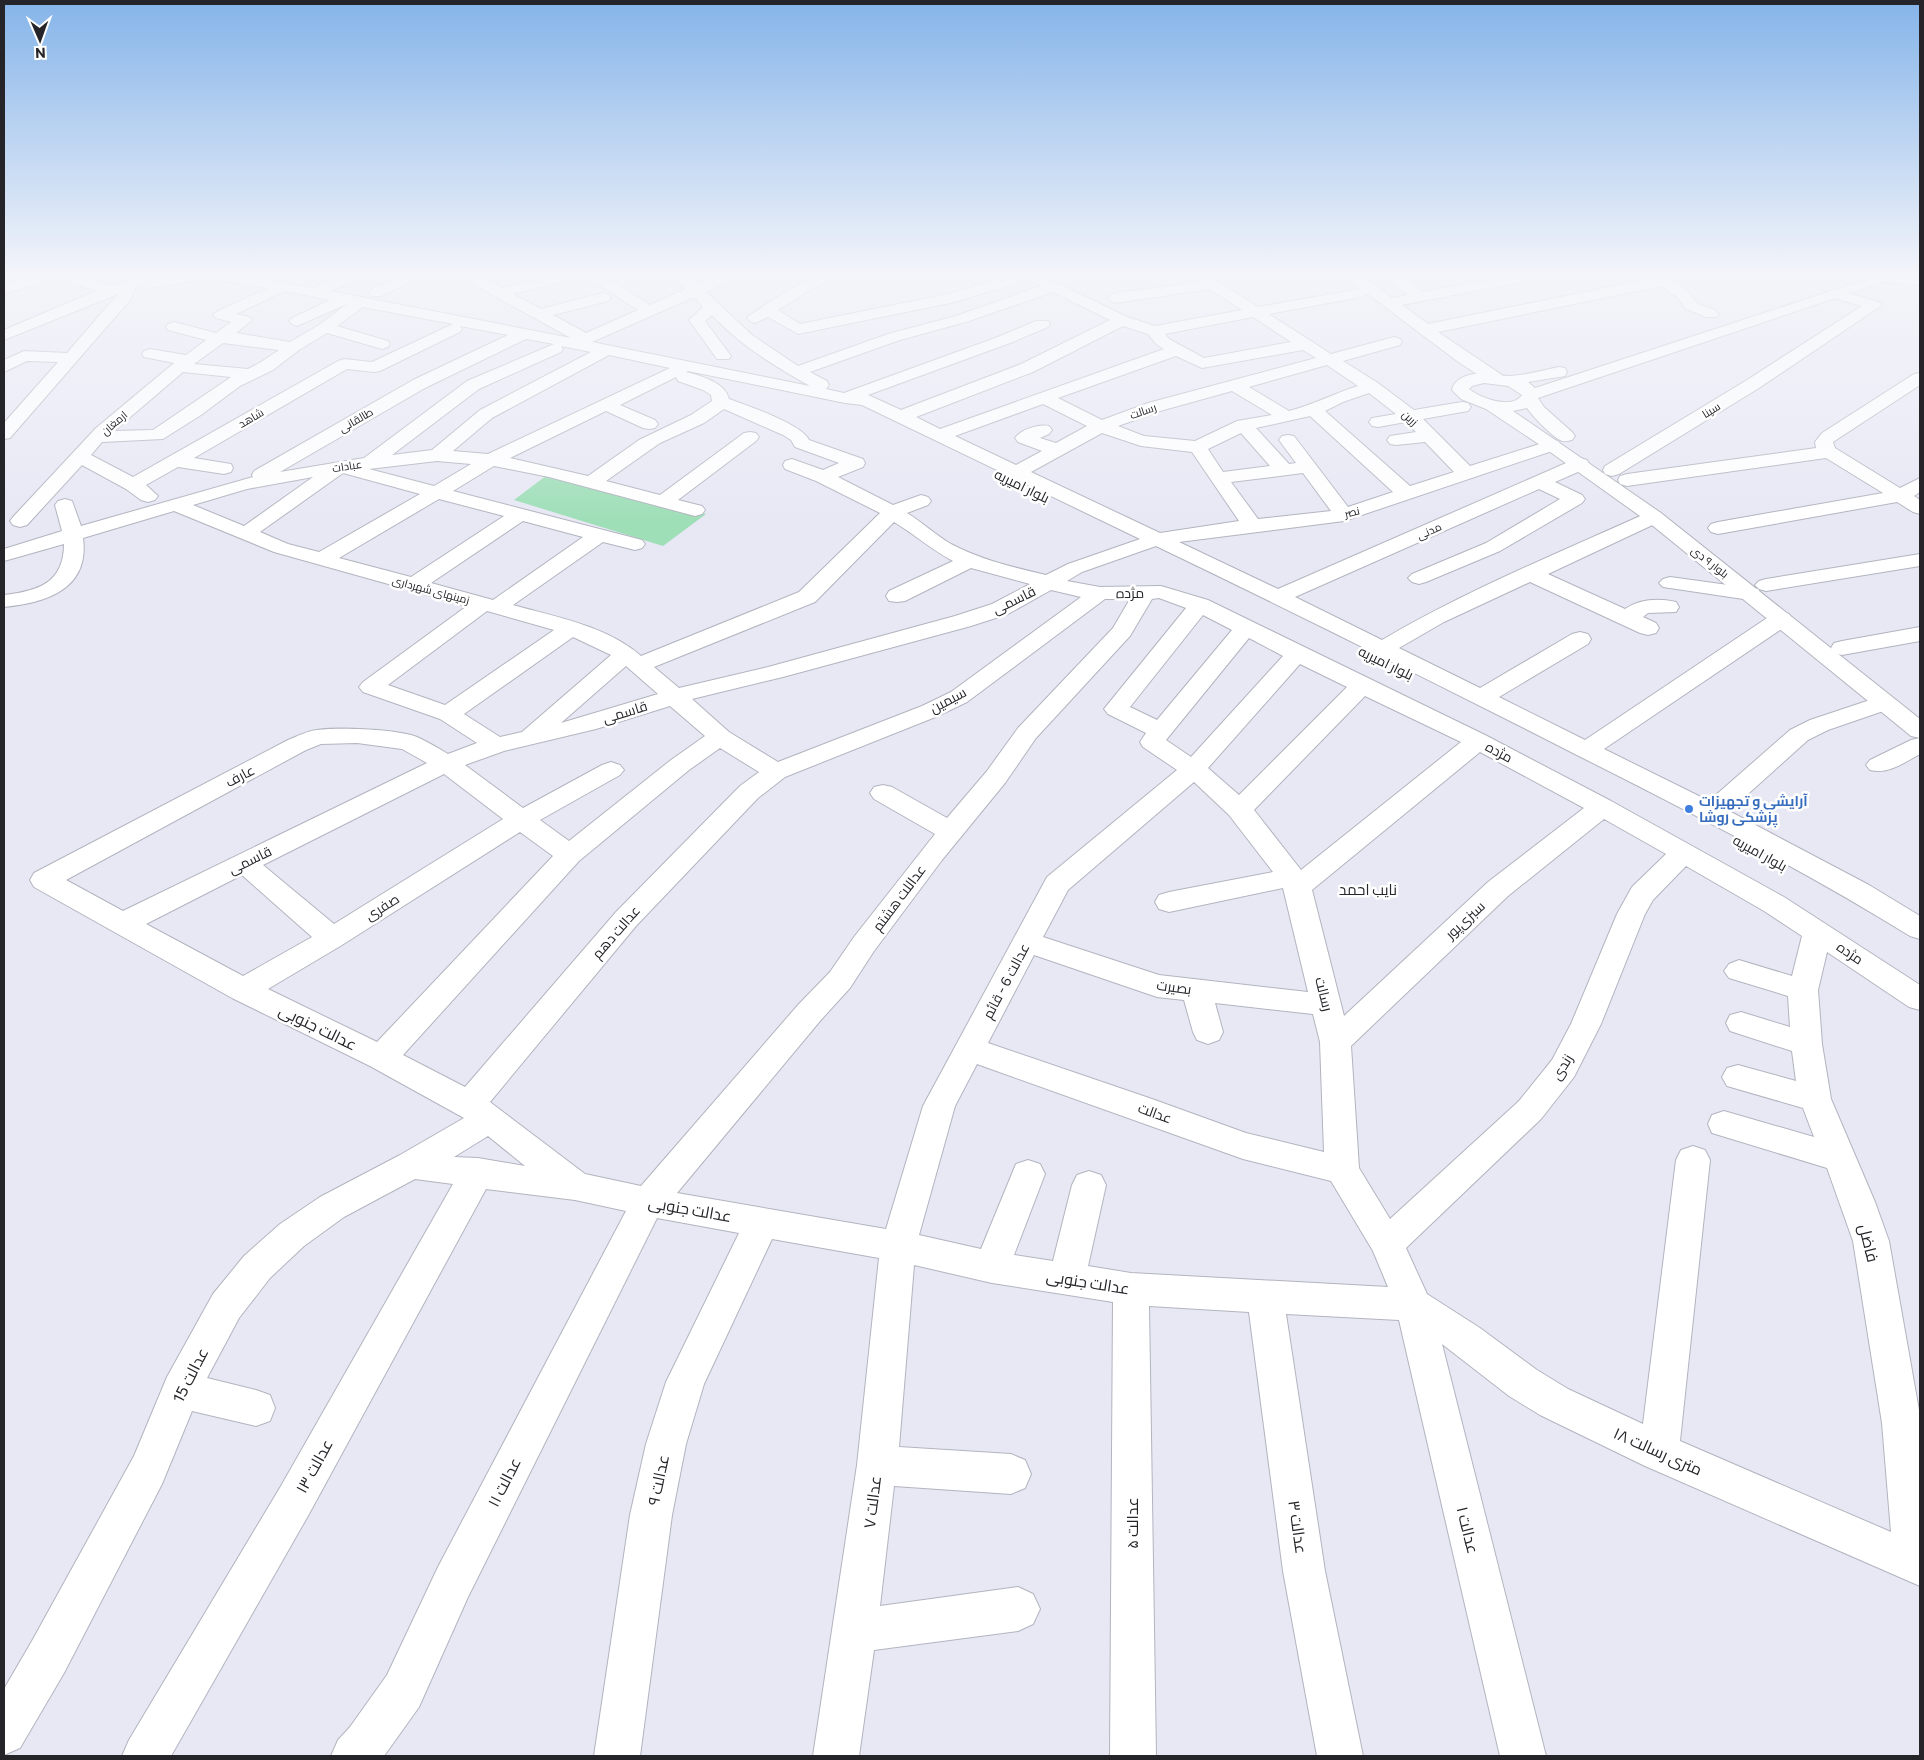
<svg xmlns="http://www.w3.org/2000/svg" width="1924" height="1760" font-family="Commissioner,Cairo,sans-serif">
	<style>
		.green { fill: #9fdfb8 }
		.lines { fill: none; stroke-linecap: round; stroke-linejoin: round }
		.minor-casing { stroke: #b2b4bf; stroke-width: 2 }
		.major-casing { stroke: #b2b4bf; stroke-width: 2 }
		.minor { fill: #fff; fill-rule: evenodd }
		.major { fill: #fff; fill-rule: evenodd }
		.shop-dot { fill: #3f7fe0; stroke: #fff; stroke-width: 2 }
		.labels { text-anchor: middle; stroke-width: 5; stroke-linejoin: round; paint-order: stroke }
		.far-street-label { font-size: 11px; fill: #242429; stroke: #fff }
		.street-label { font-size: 14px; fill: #242429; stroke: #fff }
		.shop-label { font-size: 14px; font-weight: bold; fill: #366cbe; stroke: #fff; text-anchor: start }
		.neighbourhood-label { font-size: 15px; fill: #242429; stroke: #fff }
		.near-street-label { font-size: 16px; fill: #242429; stroke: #fff }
	</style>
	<rect width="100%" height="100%" fill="#e7e8f4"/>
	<polygon class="green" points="551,472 706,514 663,546 514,500"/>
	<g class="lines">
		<defs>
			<g id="minor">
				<polygon points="44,273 66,273 64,276 4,294 4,285"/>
				<path d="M 83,273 L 104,273 L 102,276 L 90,280 C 113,287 117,289 136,273 L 151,273 L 144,280 L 183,273 L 236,273 L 313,288 L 350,273 L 369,273 L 367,276 L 330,291 L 571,338 L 458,276 L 456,273 L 473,273 L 502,288 L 558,275 L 563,276 L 565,279 L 563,282 L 513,294 L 541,309 L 603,293 L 608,295 L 611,298 L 608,301 L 553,315 L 586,333 L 638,310 L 585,276 L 583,273 L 600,273 L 650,305 L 686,289 L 670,273 L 686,273 L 698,284 L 724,273 L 743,273 L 741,276 L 706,292 L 752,335 L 798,366 L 888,334 L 956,316 L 1041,286 L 1029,280 L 950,303 L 798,334 L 768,317 L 755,323 L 750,321 L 747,318 L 750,315 C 781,295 811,271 849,273 L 847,276 L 815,287 L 778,310 L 800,324 L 948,294 L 1019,273 L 1037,273 L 1127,317 L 1155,326 L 1242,310 L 1209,289 L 1116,303 L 1111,301 L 1108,298 L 1111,295 L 1116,293 L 1198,282 L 1187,273 L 1204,273 L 1258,307 L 1360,289 L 1342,273 L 1358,273 L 1392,298 L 1408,295 L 1380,273 L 1396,273 L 1423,292 L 1525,273 L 1554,273 L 1552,276 L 1547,277 L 1402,305 L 1428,324 L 1649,279 L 1640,273 C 1658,273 1674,277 1687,291 C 1691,294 1694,301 1697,303 C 1704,308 1714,307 1719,314 L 1716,317 L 1706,317 L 1686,309 L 1677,297 L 1662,286 L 1438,332 L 1502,375 L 1504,379 L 1502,383 L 1490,383 L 1457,361 L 1368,294 L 1361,297 L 1269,314 L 1331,354 L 1394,337 L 1400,339 L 1402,342 L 1400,345 L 1343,361 L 1378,383 L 1414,410 L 1462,402 L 1468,403 L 1471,407 L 1468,411 L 1423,419 L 1470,466 L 1552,440 L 1558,441 L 1561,445 L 1558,449 L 1344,521 L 1179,542 L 1278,589 L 1573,460 L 1580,458 L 1587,460 L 1589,464 L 1587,468 L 1555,482 L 1582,495 L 1585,499 L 1582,503 L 1500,551 L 1426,582 L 1419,584 L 1412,582 L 1408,578 L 1412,574 L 1486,543 L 1560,499 L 1539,489 L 1295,597 L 1382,640 C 1467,590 1558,553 1647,513 L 1654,511 L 1661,513 L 1664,517 L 1661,521 L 1548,574 L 1625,609 C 1640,599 1658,598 1676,602 L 1679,607 L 1676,612 L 1648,613 L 1643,617 L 1656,623 L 1659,628 L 1656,633 L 1648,635 L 1640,633 L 1530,582 L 1444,622 L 1399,648 L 1480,688 L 1572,634 L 1580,632 L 1588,634 L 1591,639 L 1588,644 L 1499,697 L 1585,740 L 1773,614 L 1781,612 L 1789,614 L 1792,619 L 1789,624 L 1604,749 L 1709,801 L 1790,730 L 1810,720 L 1876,698 L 1884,696 L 1892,698 L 1896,703 L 1892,708 L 1828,730 L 1808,740 L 1729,811 L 1869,885 L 1920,916 L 1920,939 L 1910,936 C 1800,868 1684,809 1569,751 C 1432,681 1295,613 1156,546 L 1082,572 L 1067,581 L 1100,587 L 1161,586 L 1208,600 L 1487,736 L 1611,801 L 1784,897 L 1920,985 L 1920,1010 L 1909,1007 L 1827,952 L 1818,990 L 1822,1044 L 1831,1099 L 1875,1202 L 1889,1241 L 1920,1416 L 1920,1586 L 1645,1466 L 1540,1415 L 1509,1396 L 1442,1344 L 1546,1756 L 1500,1756 L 1399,1320 L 1286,1314 L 1325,1571 L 1363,1756 L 1317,1756 L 1283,1571 L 1249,1312 L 1149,1306 L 1156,1756 L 1110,1756 L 1113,1302 L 992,1283 L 914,1265 L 899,1447 L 1011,1454 L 1025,1460 L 1031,1474 L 1025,1488 L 1011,1494 L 894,1486 L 880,1606 L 1018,1587 L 1033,1594 L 1040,1609 L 1033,1624 L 1018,1631 L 874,1650 L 859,1756 L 813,1756 L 857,1465 L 879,1258 L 772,1239 L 704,1384 L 686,1444 L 672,1515 L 640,1756 L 594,1756 L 630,1515 L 646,1444 L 666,1382 L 739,1233 L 657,1218 L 468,1597 L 419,1707 L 384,1756 L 331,1756 L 338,1740 L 350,1727 L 387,1675 L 438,1567 L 626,1211 L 575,1200 L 486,1189 L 309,1514 L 171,1756 L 122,1756 L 129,1740 L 281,1486 L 453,1184 L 415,1179 L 344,1217 L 304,1246 L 270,1278 L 239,1318 L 207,1378 L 256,1390 L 270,1395 L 275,1408 L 270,1421 L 256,1426 L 192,1411 L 162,1484 L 64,1673 L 20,1748 L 4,1755 L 4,1689 L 32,1641 L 134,1456 L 167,1377 L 213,1294 L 244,1256 L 280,1224 L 320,1197 L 400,1155 L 464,1118 L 370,1066 L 232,998 L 34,887 L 30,880 L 34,873 L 288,740 C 298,736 307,731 317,730 C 339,727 398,729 417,737 C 428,742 438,748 448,754 L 477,743 L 440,719 L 363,692 L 359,687 L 363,682 L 467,606 L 274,552 L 174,511 L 83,538 C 90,589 46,603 4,607 L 4,595 C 38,591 64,583 64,544 L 4,561 L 4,549 L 62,531 L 55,505 L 58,501 L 65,499 L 72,501 L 81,526 L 253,477 L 252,475 L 254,471 L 413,380 L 508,335 L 460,326 L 462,329 L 460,332 L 380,371 L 374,372 L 347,369 L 194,458 L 231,464 L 233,468 L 231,472 L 224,474 L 178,467 L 146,485 L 158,496 L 155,500 L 148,502 L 141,500 L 126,489 L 82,465 L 27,525 L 20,527 L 13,525 L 10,521 L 13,517 L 96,428 L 174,363 L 144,357 L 142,354 L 144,351 L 150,349 L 186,355 L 206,340 L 168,330 L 166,327 L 168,324 L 174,322 L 216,333 L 231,322 L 216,318 L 213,315 L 216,312 L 268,288 L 211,279 L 147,288 L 140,284 L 135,289 L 130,300 L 10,438 L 4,439 L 4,423 L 58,362 L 27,361 L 4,372 L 4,360 L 24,351 L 67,353 L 118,294 L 4,340 L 4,330 L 96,291 L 70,283 L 68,280 L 70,277 ZM 285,291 L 330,300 L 292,318 L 289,321 L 292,324 L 297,326 L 347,304 L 319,325 L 290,342 L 236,333 L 252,320 L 249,317 L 236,314 ZM 1053,292 L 1110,320 L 1021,364 L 901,410 L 868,395 L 1010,343 L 1048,327 L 1050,324 L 1048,321 L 1036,321 L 998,337 L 844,393 L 826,389 L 829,385 L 827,381 L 810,372 L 900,340 L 966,322 ZM 694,297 L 703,307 L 689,320 L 717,359 L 729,359 L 731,356 L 705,321 L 712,315 C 740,345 774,366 810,386 L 592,342 ZM 363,307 L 453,324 L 372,362 L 344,359 L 338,361 L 133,477 L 91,455 L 102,442 L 163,439 L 201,415 L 240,386 L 273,370 L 299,350 L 327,333 L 382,349 L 388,347 L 390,344 L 388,341 L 337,326 ZM 1253,317 L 1291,342 L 1204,358 L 1169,339 L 1165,334 ZM 1123,326 L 1148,334 L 1157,345 L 1164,349 L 940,429 L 916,417 L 1033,372 ZM 526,339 L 554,344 L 467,381 L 364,458 L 280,472 L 425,388 ZM 223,343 L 279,350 L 261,362 L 248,369 L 194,364 ZM 561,346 L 591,352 L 480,410 L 432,450 L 392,455 L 479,389 L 561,352 L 563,349 ZM 1303,350 L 1316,358 L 1148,403 L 1102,420 L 1058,398 L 1176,356 L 1202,368 ZM 609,355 L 670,368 L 488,454 L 453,451 L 492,418 ZM 1327,365 L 1358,386 C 1335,393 1313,405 1289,411 L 1249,387 ZM 688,371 L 845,403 L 862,405 L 1140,539 L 1068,564 L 1046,575 C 1013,567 981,560 951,544 C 937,536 922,522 907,513 L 928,505 L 931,501 L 928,497 L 921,495 L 893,505 L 838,477 L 863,467 L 865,463 L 863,459 L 809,440 C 802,424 746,405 729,399 C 725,382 701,376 686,372 ZM 183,372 L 231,377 L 153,430 L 114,431 ZM 676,377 L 678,381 L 703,390 L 711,395 L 712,401 L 691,415 L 639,440 L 588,476 L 510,458 L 606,411 L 643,428 L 649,429 L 655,428 L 658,424 L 655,420 L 620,405 ZM 1232,391 L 1272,415 L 1237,421 L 1195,441 L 1144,436 L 1118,426 L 1160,411 ZM 1369,393 L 1396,414 L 1372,418 L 1369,422 L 1372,426 L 1378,427 L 1406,422 L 1416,432 L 1390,436 L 1387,440 L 1390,444 L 1396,445 L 1425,442 L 1454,472 L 1410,486 L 1325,411 L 1343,402 ZM 1043,404 L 1087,426 L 1056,443 L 1040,438 L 1049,434 L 1052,430 L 1049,426 C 1039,424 1021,429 1015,438 L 1018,442 L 1042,451 L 1016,465 L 955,436 ZM 724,409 L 783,435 L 791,440 L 795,447 L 839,463 L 823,470 L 792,459 L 785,461 L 783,465 L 785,469 L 816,481 L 880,513 L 799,592 L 641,656 C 607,626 556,617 513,605 L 603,542 L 635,550 L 642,548 L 645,544 L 642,540 L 453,491 L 494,466 L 549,477 L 695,516 L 702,514 L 705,510 L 702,506 L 678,500 L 756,441 L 759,437 L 756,433 L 750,432 L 744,433 L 660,495 L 606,481 L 660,443 L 704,423 ZM 1310,416 L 1393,492 L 1348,507 L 1294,436 L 1288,435 L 1282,436 L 1279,440 L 1296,463 L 1289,464 L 1256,428 ZM 1102,433 L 1141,446 L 1192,452 L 1239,521 L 1160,533 L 1031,472 ZM 1241,433 L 1270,466 L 1223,472 L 1208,449 ZM 437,461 L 471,464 L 434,486 L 369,469 ZM 343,473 L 420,494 L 319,552 L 288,544 L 260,532 ZM 1303,473 L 1331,511 L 1258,519 L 1231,482 ZM 313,477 L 244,526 L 193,505 L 247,489 ZM 439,499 L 504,516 L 411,577 L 339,558 ZM 523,521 L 583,537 L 493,600 L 431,583 ZM 894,522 C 914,534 932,550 953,561 L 889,591 L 886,596 L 889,601 L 897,602 L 905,601 L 971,568 L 1030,584 L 992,604 L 955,616 L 768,667 L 679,688 L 654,667 L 815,602 ZM 1051,590 L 1081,597 L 951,692 L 922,706 L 778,762 L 729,732 L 692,699 L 783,677 L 971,626 L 1008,614 ZM 1159,598 L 1186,608 L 1104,709 L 1108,714 L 1146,733 L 1140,742 L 1143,747 L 1177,770 L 1047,877 L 923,1106 L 886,1229 L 677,1193 L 820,1021 L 850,988 L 874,951 L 942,860 L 1005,783 L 1036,738 L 1130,636 L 1152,599 ZM 1105,599 L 1130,599 L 1113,628 L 1018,728 L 987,771 L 947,818 L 892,787 L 883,785 L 874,787 L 870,793 L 874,799 L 935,834 L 854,937 L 830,972 L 798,1005 L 641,1186 L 585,1174 L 490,1102 L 636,926 L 758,798 L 785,777 L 938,716 L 967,702 ZM 487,611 L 554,630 L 445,705 L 388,685 ZM 1203,615 L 1232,630 L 1157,720 L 1130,707 ZM 573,637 L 611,655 L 522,732 L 500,737 L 464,714 ZM 1249,638 L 1283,656 L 1191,757 L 1166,740 ZM 1300,664 L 1347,687 L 1239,795 L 1208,768 ZM 626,666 L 658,694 L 561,723 ZM 1365,696 L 1461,742 L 1301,870 L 1254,810 ZM 670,706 L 705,736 L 671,760 L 569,841 L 540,820 L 620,775 L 624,770 L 620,765 L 611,762 L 602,765 L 523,808 L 465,765 L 504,751 L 596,729 ZM 357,743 L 402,749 L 427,763 L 123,911 L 66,880 L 306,750 L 321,744 ZM 720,748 L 759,772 L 740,786 L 616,912 L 465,1087 L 403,1055 L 579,861 L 689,770 ZM 1480,752 L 1584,808 L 1488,882 L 1344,1016 L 1312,890 ZM 444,774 L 503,819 L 334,924 L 263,865 ZM 1194,782 L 1229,815 L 1273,872 L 1169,892 L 1159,895 L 1155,902 L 1159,909 L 1169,912 L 1283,888 L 1308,992 L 1159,975 L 1043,937 L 1068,890 ZM 1604,819 L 1666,854 L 1632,887 L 1617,914 L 1571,1024 L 1552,1060 L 1519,1101 L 1390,1219 L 1359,1168 L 1351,1046 L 1508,896 ZM 520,832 L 553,856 L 377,1042 L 268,989 L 342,945 ZM 1686,866 L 1764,911 L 1802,936 L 1792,976 L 1739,960 L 1729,964 L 1724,971 L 1729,978 L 1788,996 L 1790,1027 L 1741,1012 L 1730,1015 L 1726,1023 L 1730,1031 L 1792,1051 L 1796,1081 L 1738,1065 L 1727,1068 L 1722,1077 L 1727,1086 L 1803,1108 L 1814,1137 L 1724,1111 L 1712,1115 L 1708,1124 L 1712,1133 L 1827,1168 L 1853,1241 L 1882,1423 L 1891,1532 L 1680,1441 L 1710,1160 L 1705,1150 L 1693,1146 L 1681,1150 L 1676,1160 L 1643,1424 L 1568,1389 L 1537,1370 L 1480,1328 L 1427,1294 L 1406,1248 L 1541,1119 L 1574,1077 L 1601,1024 L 1645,914 L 1653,900 ZM 242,875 L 312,937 L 243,976 L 146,924 ZM 1034,955 L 1157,997 L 1184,1000 L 1193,1032 L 1197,1040 L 1208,1044 L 1219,1040 L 1223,1032 L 1215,1003 L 1313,1014 L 1320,1042 L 1324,1152 L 1246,1133 L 1152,1099 L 988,1043 ZM 977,1064 L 1243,1159 L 1331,1181 L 1373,1251 L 1388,1287 L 1131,1273 L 1088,1266 L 1106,1185 L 1101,1175 L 1089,1171 L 1077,1175 L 1072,1185 L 1053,1261 L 1014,1255 L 1045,1174 L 1040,1164 L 1028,1160 L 1016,1164 L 981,1249 L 919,1235 L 955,1106 ZM 488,1136 L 525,1166 L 478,1158 L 454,1157 Z"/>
				<polygon points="407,273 425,273 423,276 381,296 371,296 369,293 371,290"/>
				<polygon points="1859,273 1920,277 1920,285 1882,282 1861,276"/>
				<polygon points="1835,290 1879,302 1882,305 1759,388 1619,474 1612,476 1605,474 1603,470 1605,466 1747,380 1862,306 1830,297 1828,294 1830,291"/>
				<polygon points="1920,373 1920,385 1833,442 1835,448 1900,488 1920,478 1920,492 1914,496 1920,500 1920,514 1913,512 1897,502 1718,534 1711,532 1708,528 1711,524 1718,522 1883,493 1826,458 1627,486 1620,484 1618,480 1620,476 1627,474 1816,448 1815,442 1822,433 1914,374"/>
				<polygon points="1920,554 1920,566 1766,591 1759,589 1755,585 1759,581 1766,579"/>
				<polygon points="1670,577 1750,588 1758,589 1761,594 1758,599 1750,600 1663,587 1659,583 1663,579"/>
				<polygon points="1920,627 1920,641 1842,655 1834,653 1831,648 1834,643 1842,641"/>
				<path d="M 1920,738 L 1920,754 C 1905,762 1888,775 1870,770 L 1866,765 L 1870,760 L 1911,740 Z"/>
			</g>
			<path id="major" d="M 1886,273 L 1911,273 L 1909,276 L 1886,281 L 1538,398 L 1544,407 L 1572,432 L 1575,436 L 1572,440 C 1568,441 1564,442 1560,440 C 1551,435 1533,417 1527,408 L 1513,411 L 1661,513 L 1920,719 L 1920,738 L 1911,736 L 1647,521 L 1546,449 L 1486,409 L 1461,399 L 1452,390 L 1453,386 C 1465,368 1490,375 1508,376 C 1524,376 1543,370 1559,367 L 1565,368 L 1567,372 L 1565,376 L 1528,382 L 1535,388 ZM 1484,383 L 1508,386 L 1522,395 C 1512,410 1480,398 1469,389 L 1472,386 Z"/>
		</defs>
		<use href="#minor" class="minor-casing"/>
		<use href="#major" class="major-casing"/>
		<use href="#minor" class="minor"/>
		<use href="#major" class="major"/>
	</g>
	<linearGradient id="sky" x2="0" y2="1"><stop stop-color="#85b4e9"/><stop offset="0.53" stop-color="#f4f5fa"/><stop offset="1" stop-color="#f4f5fa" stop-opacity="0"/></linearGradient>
	<rect width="1924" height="519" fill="url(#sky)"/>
	<circle class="shop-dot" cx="1689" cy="809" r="5"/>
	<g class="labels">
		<g class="far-street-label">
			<text transform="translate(1711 410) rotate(-32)" y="4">سینا</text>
			<text transform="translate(1143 411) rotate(-19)" y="4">رسالت</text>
			<text transform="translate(251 418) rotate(-30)" y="4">شاهد</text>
			<text transform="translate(1410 418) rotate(43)" y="4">زرین</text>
			<text transform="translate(356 420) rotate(-30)" y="4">طالقانی</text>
			<text transform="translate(114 423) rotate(-41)" y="4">ارمغان</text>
			<text transform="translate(347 466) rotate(-9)" y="4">عبادات</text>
			<text transform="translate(1352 512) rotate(-14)" y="4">نصر</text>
			<text transform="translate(1429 531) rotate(-24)" y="4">مدنی</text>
			<text transform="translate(1710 562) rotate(38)" y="4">بلوار ۹ دی</text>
			<text transform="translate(431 590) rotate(15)" y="4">زمینهای شهرداری</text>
		</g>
		<g class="street-label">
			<text transform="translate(1022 486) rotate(26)" y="5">بلوار امیریه</text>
			<text transform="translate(1130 593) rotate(-1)" y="5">مژده</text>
			<text transform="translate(1014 600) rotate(-26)" y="5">قاسمی</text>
			<text transform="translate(1386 663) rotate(26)" y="5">بلوار امیریه</text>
			<text transform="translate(948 700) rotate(-28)" y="5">سیمین</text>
			<text transform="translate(625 712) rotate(-17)" y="5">قاسمی</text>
			<text transform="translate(1499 752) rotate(28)" y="5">مژده</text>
			<text transform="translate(240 776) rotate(-28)" y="5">عارف</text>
			<text transform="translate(1760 853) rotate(29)" y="5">بلوار امیریه</text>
			<text transform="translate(250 860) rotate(-26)" y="5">قاسمی</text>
			<text transform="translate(899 898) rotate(-53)" y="5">عداللت هشتم</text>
			<text transform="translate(382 907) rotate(-32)" y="5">صفری</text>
			<text transform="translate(1465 920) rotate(-43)" y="5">سبزی‌پور</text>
			<text transform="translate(616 932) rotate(-49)" y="5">عدالت دهم</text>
			<text transform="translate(1850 953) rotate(34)" y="5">مژده</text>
			<text transform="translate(1006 981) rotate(-62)" y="5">عدالت 6 - قائم</text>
			<text transform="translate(1174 987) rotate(8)" y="5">بصیرت</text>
			<text transform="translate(1324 994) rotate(76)" y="5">رسالت</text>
			<text transform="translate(1562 1067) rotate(-58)" y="5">زندی</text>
			<text transform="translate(1155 1113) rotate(20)" y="5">عدالت</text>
		</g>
		<g class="shop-label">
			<text x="1699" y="806">آرایشی و تجهیزات<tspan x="1699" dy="16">پزشکی روشا</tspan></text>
		</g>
		<g class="neighbourhood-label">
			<text x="1368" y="895">نایب احمد</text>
		</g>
		<g class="near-street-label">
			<text transform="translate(318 1027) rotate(26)" y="6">عدالت جنوبی</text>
			<text transform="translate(690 1209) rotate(10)" y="6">عدالت جنوبی</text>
			<text transform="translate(1869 1243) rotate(76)" y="6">فاضل</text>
			<text transform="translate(1088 1282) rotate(9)" y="6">عدالت جنوبی</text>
			<text transform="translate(190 1375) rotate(-63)" y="6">عدالت 15</text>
			<text transform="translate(1658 1451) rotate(24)" y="6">۱۸ متری رسالت</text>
			<text transform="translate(314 1466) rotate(-61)" y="6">عدالت ۱۳</text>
			<text transform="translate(658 1480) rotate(-78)" y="6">عدالت ۹</text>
			<text transform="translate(504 1482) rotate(-63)" y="6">عدالت ۱۱</text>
			<text transform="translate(872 1502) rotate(-83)" y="6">عدالت ۷</text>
			<text transform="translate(1132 1523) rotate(-90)" y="6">عدالت ۵</text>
			<text transform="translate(1298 1527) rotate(82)" y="6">عدالت ۳</text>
			<text transform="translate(1468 1530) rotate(76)" y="6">عدالت ۱</text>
		</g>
	</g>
	<rect width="1924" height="1760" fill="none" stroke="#242429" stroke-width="10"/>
	<g transform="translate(40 40) rotate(178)" stroke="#ffffff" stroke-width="4" paint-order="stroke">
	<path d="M0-4L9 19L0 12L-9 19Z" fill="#242429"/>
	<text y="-8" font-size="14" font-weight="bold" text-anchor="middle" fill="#242429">N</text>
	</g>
</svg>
